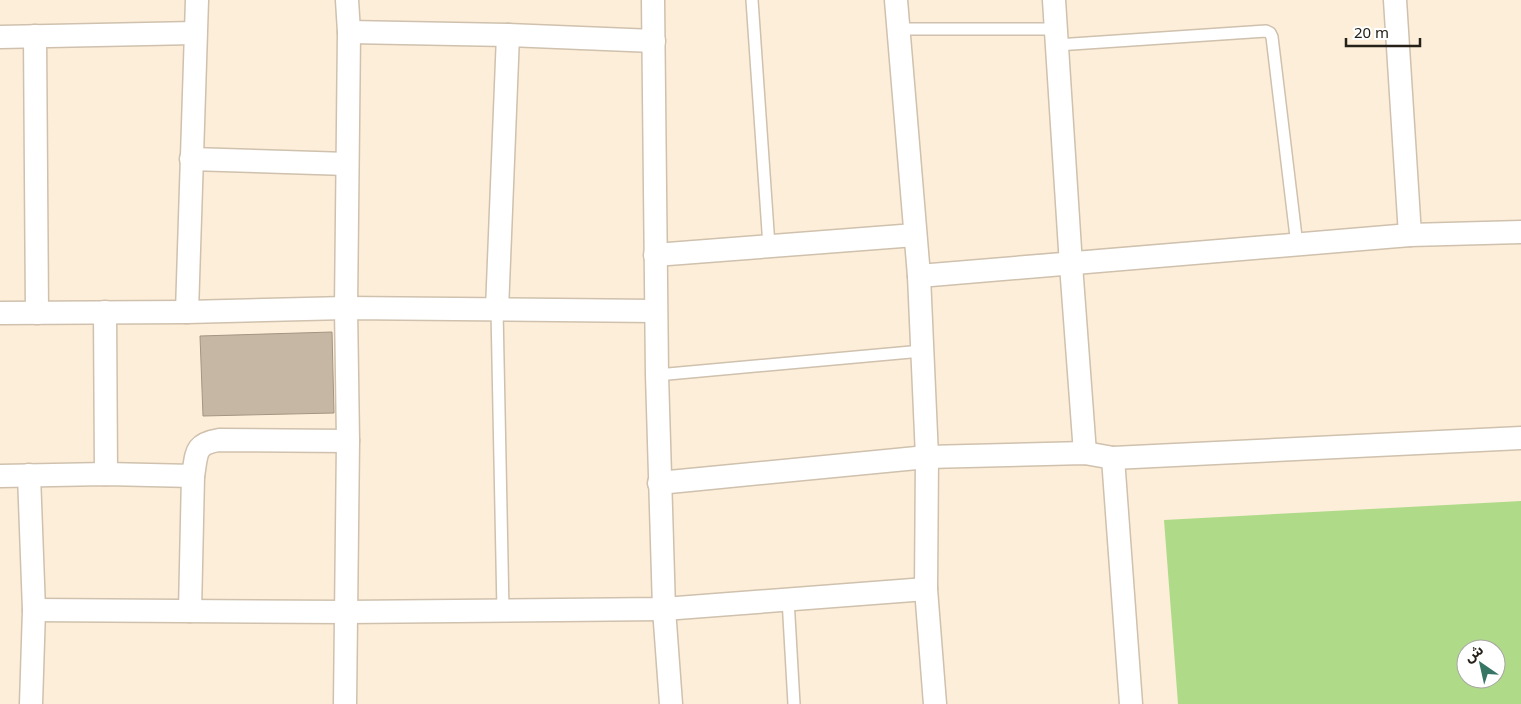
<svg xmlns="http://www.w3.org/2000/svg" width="1521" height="704" font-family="'Noto Sans','Noto Sans Arabic',sans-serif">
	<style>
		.green { fill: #afdb89; fill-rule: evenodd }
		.building { fill: #c5b7a3; stroke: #a39582 }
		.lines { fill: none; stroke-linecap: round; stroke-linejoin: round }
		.lane-casing { stroke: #cfc1ad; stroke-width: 14 }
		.street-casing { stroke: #cfc1ad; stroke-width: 25 }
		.lane { stroke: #fff; stroke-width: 11 }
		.street { stroke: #fff; stroke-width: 22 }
	</style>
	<rect width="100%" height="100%" fill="#fdeeda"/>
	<path class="green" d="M 1521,501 L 1521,704 L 1178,704 L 1164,520 ZM 1466,649 L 1496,649 L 1496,679 L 1466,679 Z"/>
	<polygon class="building" points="332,332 334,413 203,416 200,336"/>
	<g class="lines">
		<defs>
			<g id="lane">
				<polyline points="752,0 769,246"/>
				<polyline points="898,29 1056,29"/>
				<polyline points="1057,45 1266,31 1270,33 1272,37 1297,245"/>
				<polyline points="497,310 503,611"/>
				<polyline points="657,375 922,351"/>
				<polyline points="788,599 794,704"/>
			</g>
			<g id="street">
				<polyline points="653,0 657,375 664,609 671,704"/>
				<polyline points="896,0 919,276 927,457 926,589 935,704"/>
				<polyline points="1054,0 1071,265 1085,453"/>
				<polyline points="1395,0 1410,235"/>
				<polyline points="349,32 508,35 654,41"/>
				<polyline points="35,36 37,313"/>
				<polyline points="0,37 195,33"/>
				<polyline points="191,159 347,164"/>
				<polyline points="655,255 915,235"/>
				<polyline points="919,276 1410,235 1521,232"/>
				<polyline points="497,310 508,35"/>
				<polyline points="105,312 106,474"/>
				<polyline points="187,312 197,0"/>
				<polyline points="0,313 187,312 346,308 655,311"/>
				<polyline points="1113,458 1521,438"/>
				<polyline points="29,475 34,610 31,704"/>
				<path d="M 0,476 L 106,474 L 193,476 C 197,453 194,444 219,440 L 348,441"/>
				<polyline points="659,483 927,457 1085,453 1113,458 1131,704"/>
				<polyline points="34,610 346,612 664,609 926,589"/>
				<polyline points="190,611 193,476"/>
				<polyline points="345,704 348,441 346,308 349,32 347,0"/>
			</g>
		</defs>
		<use href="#lane" class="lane-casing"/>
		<use href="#street" class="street-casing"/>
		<use href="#lane" class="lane"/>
		<use href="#street" class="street"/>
	</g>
	<g transform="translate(1481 664) rotate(326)"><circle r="24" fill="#ffffff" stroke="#a8a6a3"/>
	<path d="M0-4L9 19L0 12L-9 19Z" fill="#377664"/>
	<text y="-8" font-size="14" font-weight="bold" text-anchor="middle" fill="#252018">ش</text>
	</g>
	<path d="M1346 38v8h74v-8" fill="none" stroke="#252018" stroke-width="2.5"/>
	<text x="1354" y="38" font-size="15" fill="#252018" stroke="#ffffff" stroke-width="4" paint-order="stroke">20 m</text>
</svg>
